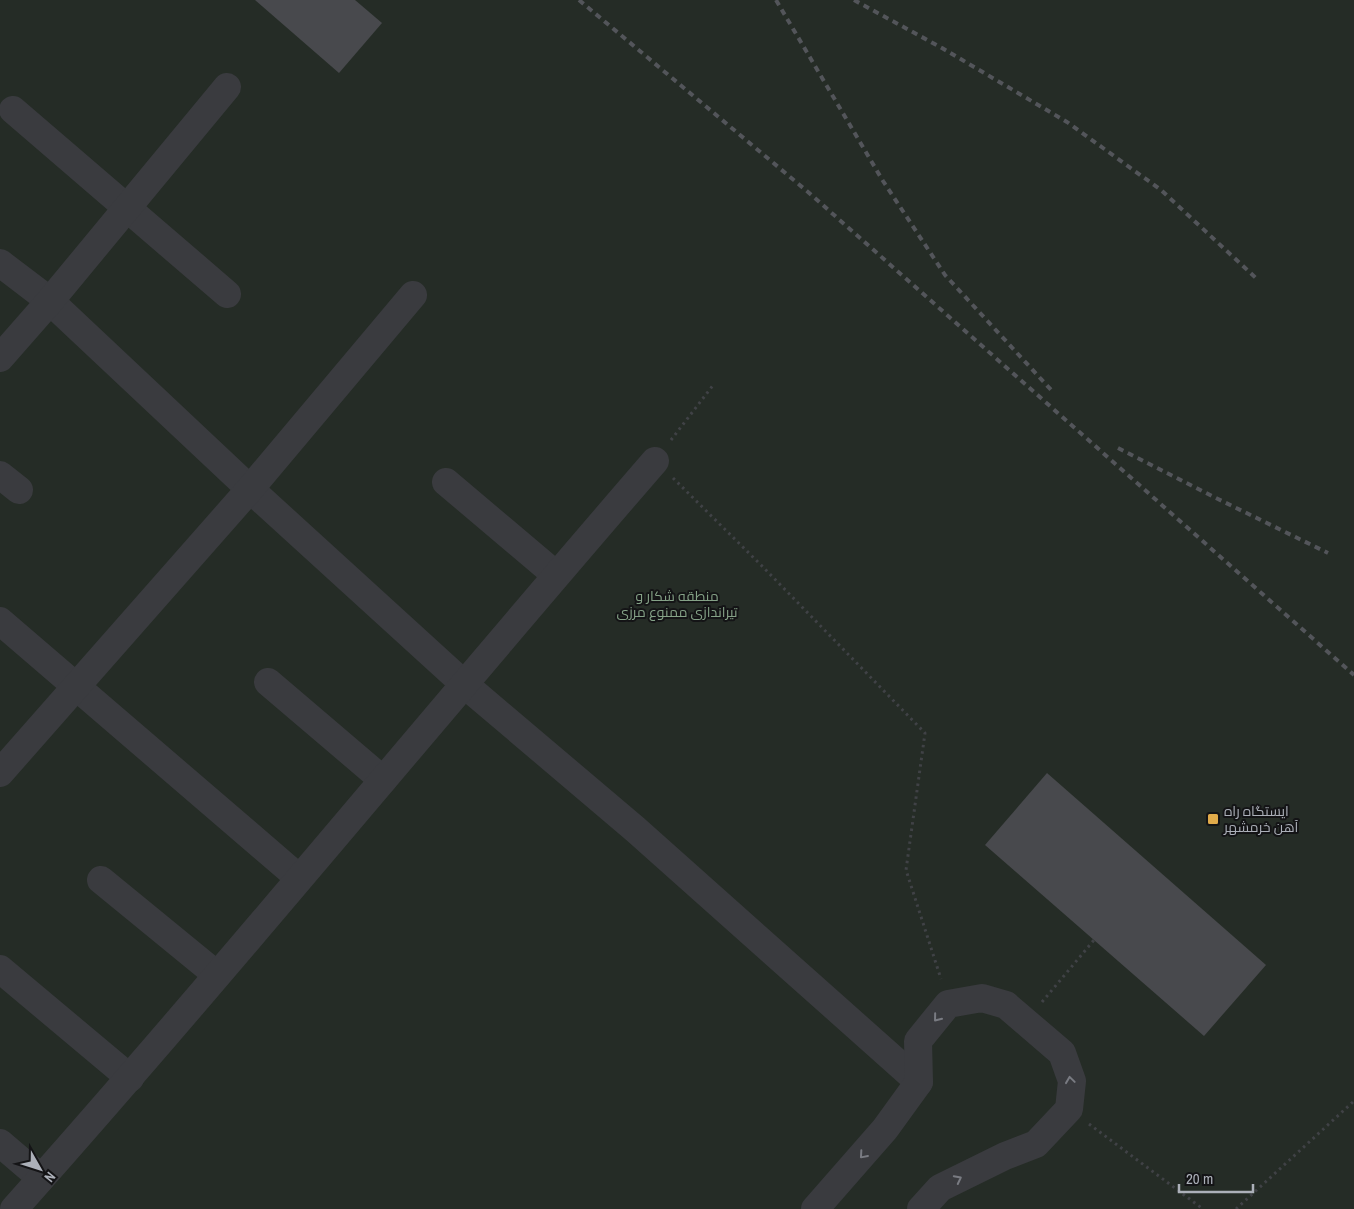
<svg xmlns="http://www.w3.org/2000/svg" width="1354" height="1209" font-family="'Archivo Narrow',Cairo,sans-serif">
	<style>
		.green { fill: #252c26 }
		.building { fill: #48494d }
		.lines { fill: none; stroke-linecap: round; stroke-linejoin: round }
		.path { stroke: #404246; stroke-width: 3; stroke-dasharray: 2.5 4; stroke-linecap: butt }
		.minor { stroke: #3a3b3f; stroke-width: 28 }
		.rail { stroke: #53555a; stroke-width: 4; stroke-dasharray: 6 5; stroke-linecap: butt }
		.oneway { stroke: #797b82 }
		.poi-dot { fill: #e1ab4a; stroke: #141416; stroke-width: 2 }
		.labels { text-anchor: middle; stroke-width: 4; stroke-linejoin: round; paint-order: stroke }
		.park-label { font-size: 14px; fill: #85a287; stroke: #141416 }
		.poi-label { font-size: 14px; fill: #acb0b9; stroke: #141416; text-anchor: start }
	</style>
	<rect width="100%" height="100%" fill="#19191a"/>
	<rect class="green" x="0" y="0" width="1354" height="1209"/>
	<g class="building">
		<polygon points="255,0 355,0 382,23 339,73"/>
		<polygon points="1047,773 1266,965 1204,1036 985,845"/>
	</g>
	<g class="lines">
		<g class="path">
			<polyline points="671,440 714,384"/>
			<polyline points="673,478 762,566 925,733 906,870 941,979"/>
			<polyline points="1042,1002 1094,940"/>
			<polyline points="1089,1124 1203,1209"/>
			<polyline points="1236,1209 1354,1101"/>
		</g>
		<g class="minor">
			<polyline points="13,110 227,294"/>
			<polyline points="0,263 50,301 250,489 464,684 635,829 919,1082"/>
			<polyline points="0,358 50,301 227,87"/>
			<polyline points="0,475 19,490"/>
			<polyline points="446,482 556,575"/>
			<polyline points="0,621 299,878"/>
			<polyline points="268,682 383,780"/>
			<polyline points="0,773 250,489 413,295"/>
			<polyline points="101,880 217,975"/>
			<polyline points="0,969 130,1078"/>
			<polyline points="0,1143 41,1178"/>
			<path d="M 14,1209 C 232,964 440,709 655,461"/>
			<polyline points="815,1209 885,1129 919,1082 918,1041 948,1004 982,998 1006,1005 1062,1053 1072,1081 1069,1109 1036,1144 1005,1156 940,1188 921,1209"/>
		</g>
		<g class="rail">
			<polyline points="579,0 808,192 1354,675"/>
			<polyline points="776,0 883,181 945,275 1053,392"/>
			<polyline points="854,0 942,48 1067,122 1161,190 1257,279"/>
			<polyline points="1118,448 1218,499 1328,553"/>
		</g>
	</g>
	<defs><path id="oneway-chevron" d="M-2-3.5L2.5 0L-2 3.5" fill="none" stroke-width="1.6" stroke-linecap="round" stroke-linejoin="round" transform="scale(1.25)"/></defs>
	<g class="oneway">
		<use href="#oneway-chevron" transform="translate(937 1018) rotate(129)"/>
		<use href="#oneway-chevron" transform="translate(1070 1080) rotate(-98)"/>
		<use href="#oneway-chevron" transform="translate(863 1155) rotate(131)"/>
		<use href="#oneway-chevron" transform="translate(958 1179) rotate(-27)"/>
	</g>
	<rect class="poi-dot" x="1207" y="813" width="12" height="12" rx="2.5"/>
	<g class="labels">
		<g class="park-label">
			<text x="677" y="601">منطقه شکار و<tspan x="677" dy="16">تیراندازی ممنوع مرزی</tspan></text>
		</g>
		<g class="poi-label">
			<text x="1224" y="816">ایستگاه راه<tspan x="1224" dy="16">آهن خرمشهر</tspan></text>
		</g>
	</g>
	<g transform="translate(40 1169) rotate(129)" stroke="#141416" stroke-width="4" paint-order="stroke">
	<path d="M0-4L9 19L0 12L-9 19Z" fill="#acb0b9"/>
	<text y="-8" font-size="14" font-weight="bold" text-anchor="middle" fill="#acb0b9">N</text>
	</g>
	<path d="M1179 1184v8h74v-8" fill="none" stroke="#acb0b9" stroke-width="2.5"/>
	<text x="1186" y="1184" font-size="15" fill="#acb0b9" stroke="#141416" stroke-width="4" paint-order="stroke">20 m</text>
</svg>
